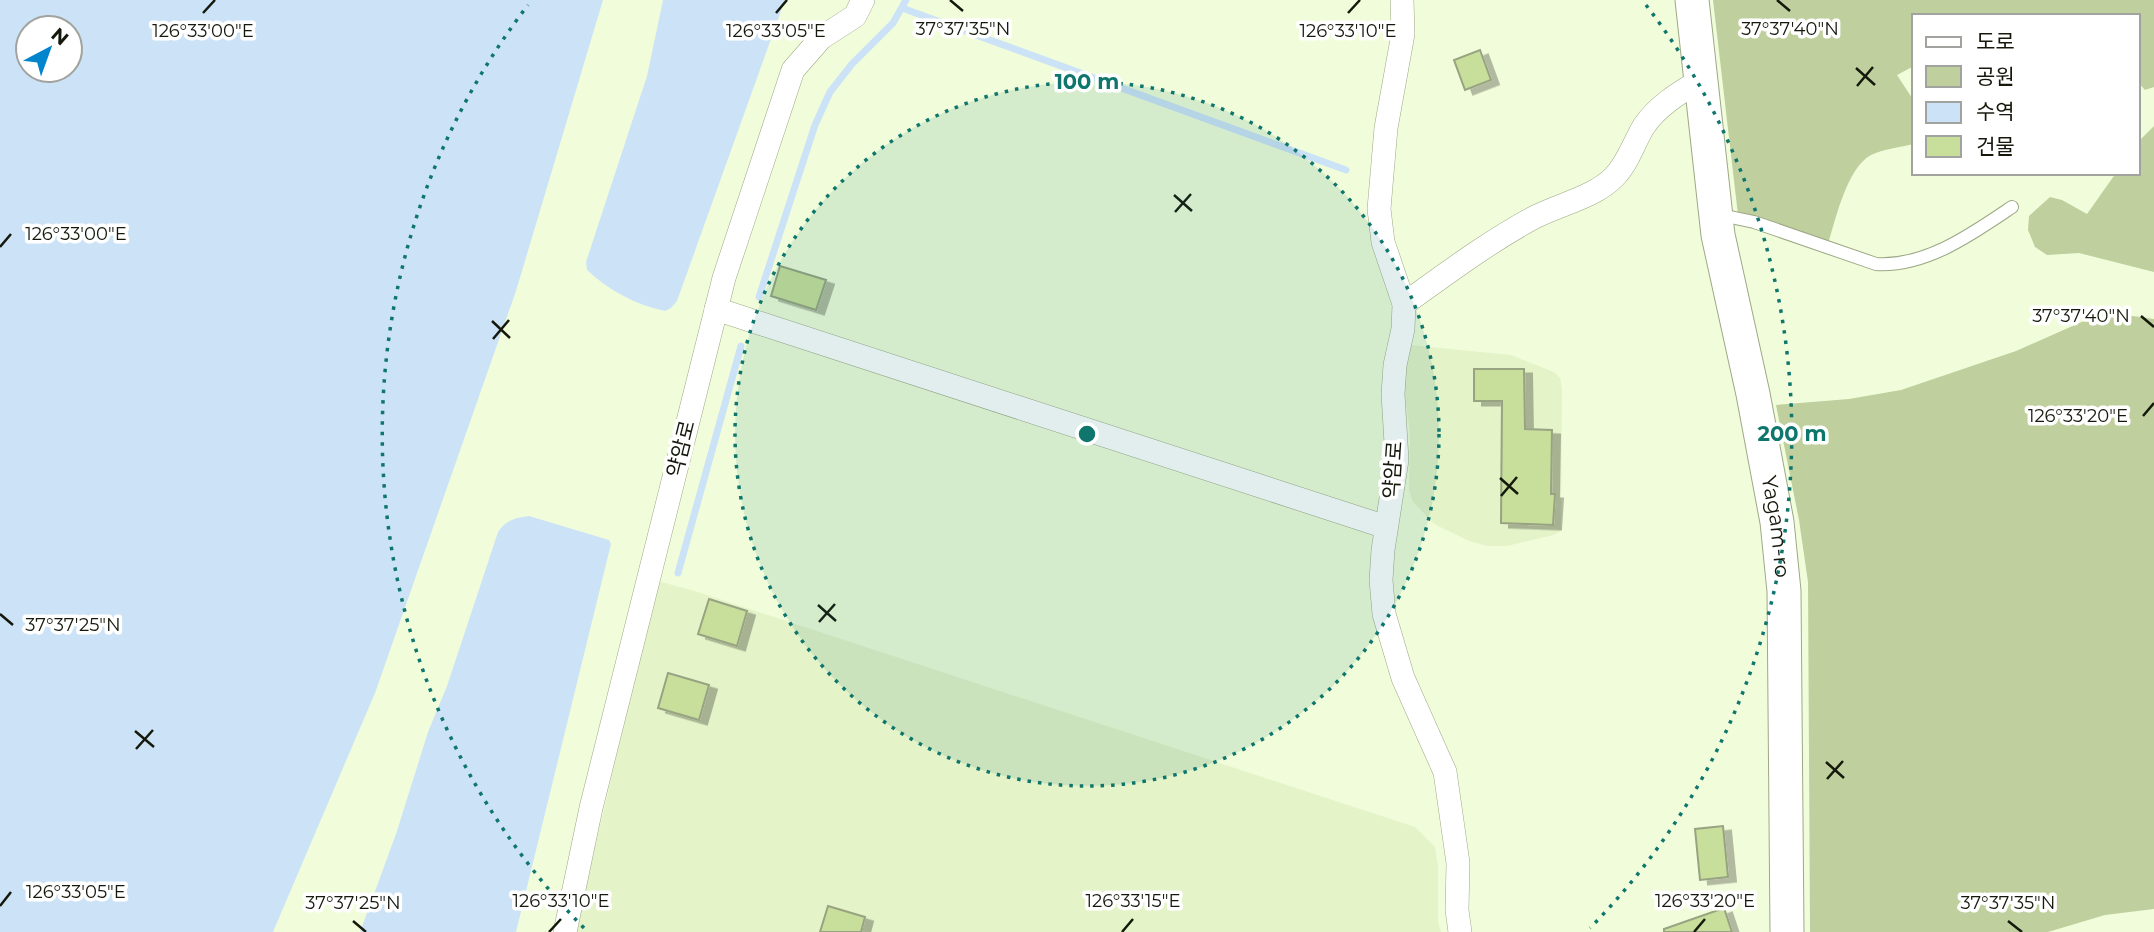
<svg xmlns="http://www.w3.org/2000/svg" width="2154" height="932" font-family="Montserrat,'Noto Sans KR',sans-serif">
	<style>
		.built { fill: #e4f3c8 }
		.green { fill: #bfcf9d }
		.water { fill: #cce3f7; fill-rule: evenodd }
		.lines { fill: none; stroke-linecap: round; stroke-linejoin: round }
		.stream { stroke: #cce3f7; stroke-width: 7 }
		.building { fill: #c8de9b; stroke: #98a382; stroke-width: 2; filter: url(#shadow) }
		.lane-casing { stroke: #9da887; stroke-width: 14 }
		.street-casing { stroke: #9da887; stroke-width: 24 }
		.secondary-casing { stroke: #9da887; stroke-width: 35 }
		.lane { stroke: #fff; stroke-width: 12 }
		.street { stroke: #fff; stroke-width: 23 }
		.secondary { stroke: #fff; stroke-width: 33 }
		.ticks { fill: none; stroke: #15190c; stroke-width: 2.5 }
		.ring { fill: none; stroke: #0f766e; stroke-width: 3.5; stroke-dasharray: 3.5 7 }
		.labels { text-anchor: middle; stroke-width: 7; stroke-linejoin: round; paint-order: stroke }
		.street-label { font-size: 21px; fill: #15190c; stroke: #fff }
		.ticks-label { font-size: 18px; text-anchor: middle; fill: #15190c; stroke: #fff; stroke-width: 7; stroke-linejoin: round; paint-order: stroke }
		.centre { fill: #0f766e; stroke: #fff; stroke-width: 3.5 }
		.ring-label { font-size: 21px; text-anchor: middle; font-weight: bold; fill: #0f766e; stroke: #fff; stroke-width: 7; stroke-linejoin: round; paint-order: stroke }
	</style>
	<defs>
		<filter id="shadow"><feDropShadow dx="8" dy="4.5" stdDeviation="0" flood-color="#0004"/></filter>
	</defs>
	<rect width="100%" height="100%" fill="#f1fdda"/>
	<g class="built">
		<polygon points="1410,345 1511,355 1554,372 1560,378 1562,388 1561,531 1554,535 1507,546 1487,546 1469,541 1434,524 1413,502 1409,491 1410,433 1404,389 1404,374"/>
		<polygon points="658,581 698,592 1415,827 1435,847 1438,866 1438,922 1441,932 575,932"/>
	</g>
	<g class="green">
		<path d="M 1713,0 L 2154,0 L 2154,87 L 2145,90 L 2138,82 L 2138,16 L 1914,16 L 1914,66 L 1897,75 L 1914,101 L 1914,144 C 1901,147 1883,149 1871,155 C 1847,168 1836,218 1828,244 L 1738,215 Z"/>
		<polygon points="2154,126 2154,272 2079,253 2047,255 2035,247 2028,230 2029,216 2050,197 2062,200 2087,214 2116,173 2138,173 2138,142"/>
		<polygon points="2104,312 2154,319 2154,909 2105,915 2048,932 1810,932 1808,582 1799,520 1776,405 1849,399 1901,390 2016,351"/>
	</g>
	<g class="water">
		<path d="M 0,0 L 603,0 L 516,291 L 375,693 L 273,932 L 0,932 ZM 70,28 L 70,70 L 28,70 L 28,28 Z"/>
		<path d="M 663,0 L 785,0 L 677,301 L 671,308 L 665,311 C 636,305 608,290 587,270 L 586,262 L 647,76 Z"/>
		<path d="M 529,516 L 609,540 L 611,544 L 516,932 L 360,932 L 396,834 L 428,732 L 447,686 L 498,532 C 506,520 515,518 529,516 Z"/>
	</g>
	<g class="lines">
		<g class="stream">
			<polyline points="902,8 1346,170"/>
			<polyline points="759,297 815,125 830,92 852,64 893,23 906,0"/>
			<polyline points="678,573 741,346"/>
		</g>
	</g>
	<g class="building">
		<polygon points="1480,50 1491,80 1465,90 1454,60"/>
		<polygon points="780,266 826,280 816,310 771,296"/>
		<polygon points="1474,369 1524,369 1525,429 1552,430 1551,494 1555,494 1553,525 1501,523 1502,401 1474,401"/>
		<polygon points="709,599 747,611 737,646 698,634"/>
		<polygon points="668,673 709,685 699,720 658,708"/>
		<polygon points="1723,826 1728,877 1700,880 1695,829"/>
		<polygon points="828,906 865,917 861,932 820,932"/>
		<polygon points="1724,908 1732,932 1664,932 1664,929"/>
	</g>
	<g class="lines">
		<defs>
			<path id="lane" d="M 1716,214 L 1754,222 L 1876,264 C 1926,267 1972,234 2012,207"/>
			<g id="street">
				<polyline points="1402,0 1403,34 1386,128 1379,209 1383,242 1404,304 1403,329 1395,365 1393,394 1397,460 1383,550 1381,580 1384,614 1403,678 1445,772 1458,863 1457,910 1460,932"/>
				<path d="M 1404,304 C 1446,274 1487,243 1533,218 C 1558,205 1595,197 1614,177 C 1628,163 1634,142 1644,126 C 1658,105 1681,92 1702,79"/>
				<polyline points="716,309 1386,527"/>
				<polyline points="565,932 591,808 724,278 793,70 821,38 855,16 863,0"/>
			</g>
			<g id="secondary">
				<path id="s1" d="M 1692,0 L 1718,235 L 1753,394 L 1777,522 L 1784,591 L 1787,932"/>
			</g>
		</defs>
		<use href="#lane" class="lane-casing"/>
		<use href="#street" class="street-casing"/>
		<use href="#secondary" class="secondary-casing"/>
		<use href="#lane" class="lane"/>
		<use href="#street" class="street"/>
		<use href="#secondary" class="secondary"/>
	</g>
	<path class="ticks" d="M 950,0 L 963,11M 1777,0 L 1790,11M 203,13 L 215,0M 776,13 L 787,0M 1348,13 L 1360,0M 1856,68 L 1875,85M 1857,86 L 1873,67M 1174,195 L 1192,211M 1175,212 L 1191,194M 0,247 L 11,234M 2141,316 L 2154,327M 492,321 L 510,338M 493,339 L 509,320M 2143,416 L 2154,403M 1500,478 L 1518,494M 1501,496 L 1517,477M 818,605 L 836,621M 0,614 L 13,625M 819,622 L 835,604M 135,731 L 154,747M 136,749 L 153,730M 1826,762 L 1844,778M 1827,779 L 1843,761M 0,906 L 11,892M 353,921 L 366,932M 2008,921 L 2022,932M 549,932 L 561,919M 1122,932 L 1133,919M 1694,932 L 1705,919"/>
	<circle cx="1087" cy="434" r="352" fill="#0f766e" fill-opacity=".12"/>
	<g class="ring">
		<circle cx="1087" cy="434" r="352"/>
		<path d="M584 928A705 705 0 0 1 528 5M1646 5A705 705 0 0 1 1590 928"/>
	</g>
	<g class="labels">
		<g class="street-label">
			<text transform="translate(681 449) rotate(-76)" y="7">약암로</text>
			<text transform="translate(1393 470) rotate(-86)" y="7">약암로</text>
			<text dy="7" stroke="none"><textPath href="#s1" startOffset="534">Yagam-ro</textPath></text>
		</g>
	</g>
	<g class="ticks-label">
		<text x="963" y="35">37°37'35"N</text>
		<text x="1790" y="35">37°37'40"N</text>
		<text x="203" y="37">126°33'00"E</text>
		<text x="776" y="37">126°33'05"E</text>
		<text x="1348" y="37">126°33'10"E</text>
		<text x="76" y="240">126°33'00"E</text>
		<text x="2081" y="322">37°37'40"N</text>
		<text x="2078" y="422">126°33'20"E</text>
		<text x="73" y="631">37°37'25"N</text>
		<text x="76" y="898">126°33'05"E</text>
		<text x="561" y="907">126°33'10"E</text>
		<text x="1133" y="907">126°33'15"E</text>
		<text x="1705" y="907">126°33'20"E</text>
		<text x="353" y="909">37°37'25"N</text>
		<text x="2008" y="909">37°37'35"N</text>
	</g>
	<circle cx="1087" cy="434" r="10" class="centre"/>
	<g class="ring-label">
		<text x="1087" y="89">100 m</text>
		<text x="1792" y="441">200 m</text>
	</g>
	<rect x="1912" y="14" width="228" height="161" fill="#ffffff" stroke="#a1a39e" stroke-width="2"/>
	<rect x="1926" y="37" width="35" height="10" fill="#ffffff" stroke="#a1a39e" stroke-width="2"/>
	<text x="1976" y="49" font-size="21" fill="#15190c">도로</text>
	<rect x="1926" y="66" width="35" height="21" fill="#bfcf9d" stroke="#a1a39e" stroke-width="2"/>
	<text x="1976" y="84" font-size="21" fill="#15190c">공원</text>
	<rect x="1926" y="102" width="35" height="21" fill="#cce3f7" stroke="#a1a39e" stroke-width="2"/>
	<text x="1976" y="119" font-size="21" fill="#15190c">수역</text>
	<rect x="1926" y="136" width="35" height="21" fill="#c8de9b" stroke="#a1a39e" stroke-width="2"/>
	<text x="1976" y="154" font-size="21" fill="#15190c">건물</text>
	<g transform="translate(49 49) rotate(41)"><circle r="33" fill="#ffffff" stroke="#a1a39e" stroke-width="2"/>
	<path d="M0-5L12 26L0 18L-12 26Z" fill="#0285cc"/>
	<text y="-10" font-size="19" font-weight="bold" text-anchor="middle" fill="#15190c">N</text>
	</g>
</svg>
